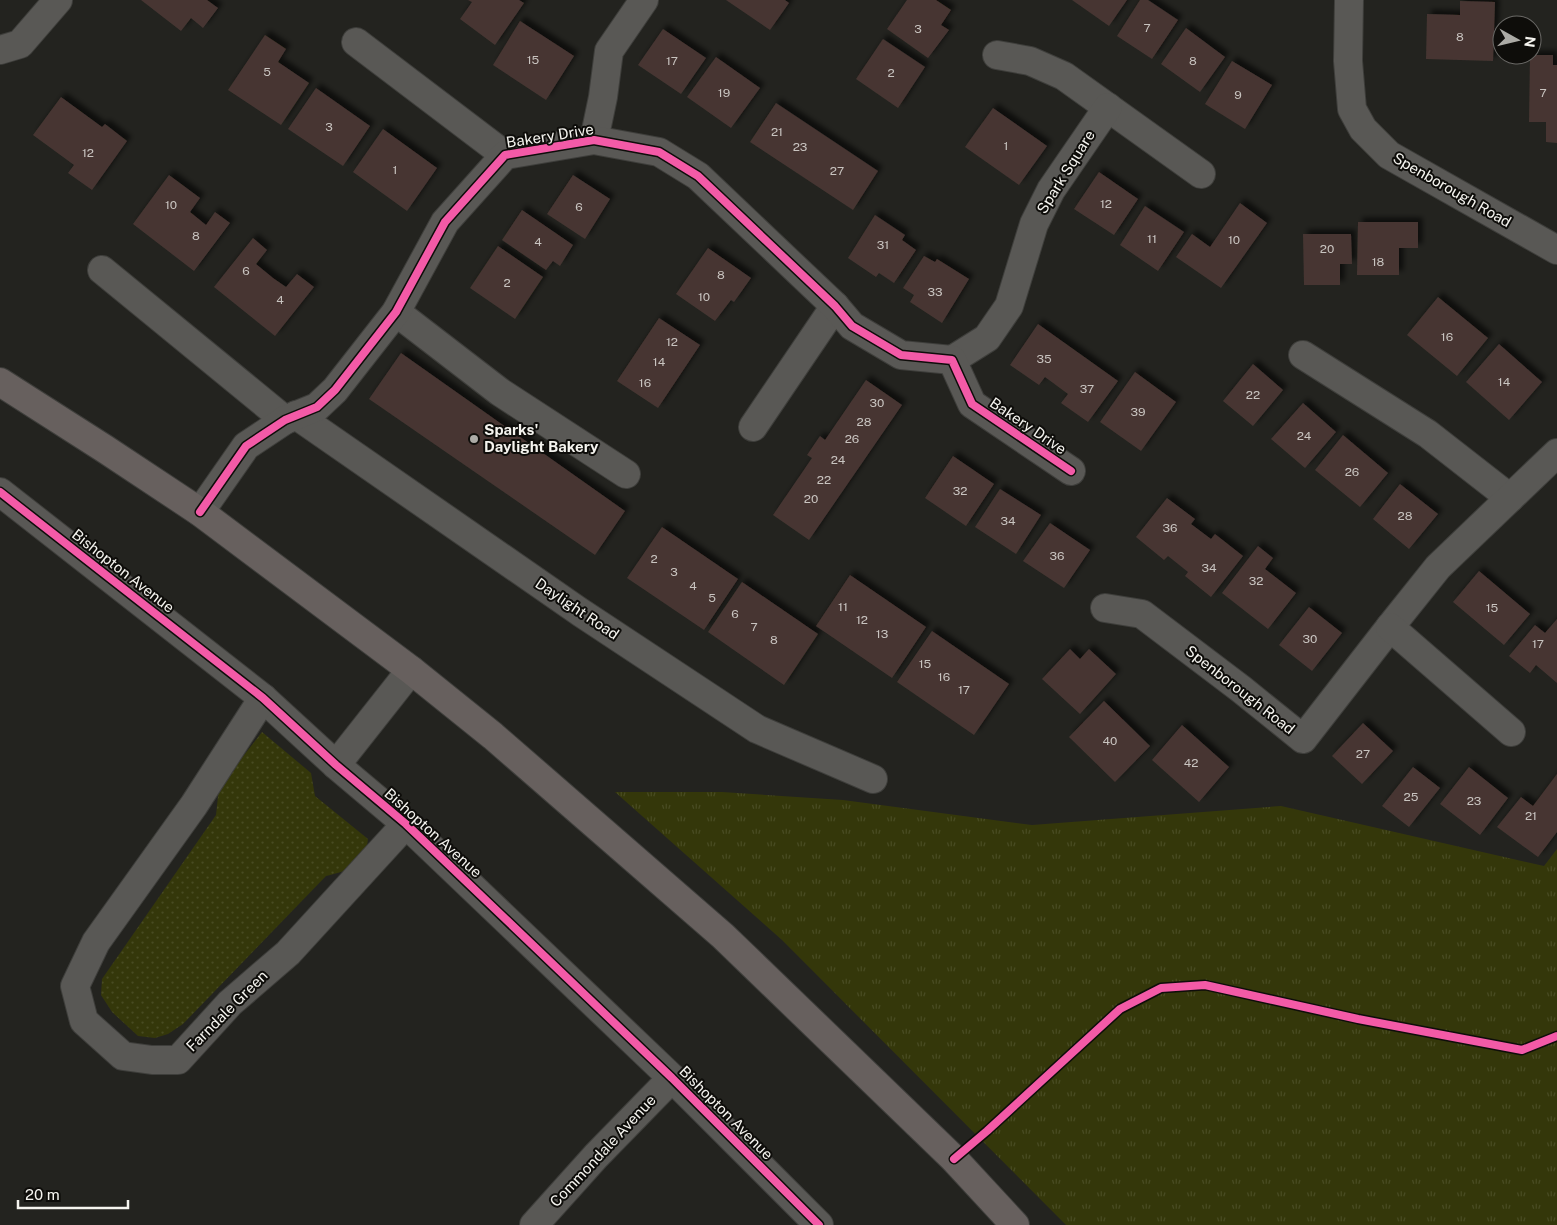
<svg xmlns="http://www.w3.org/2000/svg" width="1557" height="1225" font-family="'Public Sans',sans-serif">
	<style>
		.grass { fill: url(#grass-dots) }
		.park { fill: url(#park-tufts) }
		.building { fill: #463632; filter: url(#shadow) }
		.lines { fill: none; stroke-linecap: round; stroke-linejoin: round }
		.minor-casing { stroke: #3e3e3b; stroke-width: 30 }
		.primary-casing { stroke: #3e3e3b; stroke-width: 30 }
		.minor { stroke: #595855; stroke-width: 28 }
		.primary { stroke: #67605e; stroke-width: 28 }
		.cycleway-casing { stroke: #0e0d0a; stroke-width: 11 }
		.cycleway { stroke: #f35aa7; stroke-width: 8 }
		.poi-dot { fill: #acaba6; stroke: #0e0d0a; stroke-width: 2 }
		.labels { text-anchor: middle; stroke-width: 4; stroke-linejoin: round; paint-order: stroke }
		.number-label { font-size: 12px; fill: #c9c4c0 }
		.street-label { font-size: 15px; fill: #f5f4ef; stroke: #0e0d0a }
		.poi-label { font-size: 15px; font-weight: bold; fill: #f5f4ef; stroke: #0e0d0a; text-anchor: start }
	</style>
	<defs>
		<pattern id="grass-dots" width="8" height="8" patternUnits="userSpaceOnUse" patternTransform="scale(1.25)"><rect width="8" height="8" fill="#34370a"/><path d="M2 2h.1M6 6h.1" fill="none" stroke="#484b22" stroke-width="1.8" stroke-linecap="round"/></pattern>
		<pattern id="park-tufts" width="24" height="20" patternUnits="userSpaceOnUse" patternTransform="scale(1.25)"><rect width="24" height="20" fill="#34370a"/><path d="M3 7l-1-3M5 7V3M7 7l1-3M15 17l-1-3M17 17v-4M19 17l1-3" fill="none" stroke="#484b22"/></pattern>
		<filter id="shadow"><feDropShadow dx="4.5" dy="-4.5" stdDeviation="2.5" flood-color="#0009"/></filter>
	</defs>
	<rect width="100%" height="100%" fill="#23231f"/>
	<path class="grass" d="M 262,732 L 311,773 L 315,796 L 368,839 C 365,866 350,870 326,876 L 183,1024 L 168,1034 L 155,1038 L 138,1036 L 112,1012 L 101,995 L 102,979 L 216,815 L 219,787 Z"/>
	<polygon class="park" points="615,792 722,792 843,800 1032,825 1281,806 1544,866 1557,849 1557,1225 1066,1225 782,940"/>
	<g class="building">
		<polygon points="141,0 207,0 218,8 203,28 191,18 181,31"/>
		<polygon points="468,0 519,0 524,3 495,45 460,19 472,2"/>
		<polygon points="726,0 785,0 789,3 770,30"/>
		<polygon points="907,0 936,0 951,10 941,25 949,30 928,58 887,29"/>
		<polygon points="1072,0 1127,0 1109,26"/>
		<polygon points="1140,0 1148,0 1178,20 1152,59 1117,36"/>
		<polygon points="1460,1 1495,2 1493,61 1426,59 1427,14 1460,15"/>
		<polygon points="520,21 574,56 546,100 493,65"/>
		<polygon points="1186,28 1225,57 1200,92 1161,64"/>
		<polygon points="663,29 706,58 681,94 638,65"/>
		<polygon points="265,35 286,49 278,62 309,83 281,125 228,90"/>
		<polygon points="883,39 925,67 898,108 856,79"/>
		<polygon points="1530,55 1553,55 1553,65 1557,65 1557,143 1546,142 1546,122 1529,122"/>
		<polygon points="716,57 760,88 731,128 687,97"/>
		<polygon points="1232,61 1272,85 1245,129 1205,104"/>
		<polygon points="316,88 370,126 343,166 288,129"/>
		<polygon points="61,97 102,127 105,124 127,141 92,190 68,173 74,165 33,135"/>
		<polygon points="776,103 878,171 853,210 750,142"/>
		<polygon points="993,108 1047,146 1019,185 965,147"/>
		<polygon points="383,129 437,168 407,211 353,172"/>
		<polygon points="1099,172 1138,199 1114,235 1074,209"/>
		<polygon points="169,175 200,198 190,212 206,225 215,212 230,223 194,271 133,224"/>
		<polygon points="573,175 610,199 585,239 547,214"/>
		<polygon points="1240,203 1267,223 1221,288 1176,257 1192,234 1210,247"/>
		<polygon points="1145,206 1184,232 1158,271 1120,245"/>
		<polygon points="522,210 573,245 560,266 553,261 546,270 502,240"/>
		<polygon points="875,215 905,235 902,240 916,250 894,283 879,273 876,277 848,258"/>
		<polygon points="1358,222 1418,222 1418,248 1399,248 1399,275 1357,275"/>
		<polygon points="1303,234 1351,234 1352,264 1340,264 1340,285 1304,285"/>
		<polygon points="253,238 267,250 256,264 273,278 286,287 297,274 314,287 275,336 214,287"/>
		<polygon points="498,246 543,277 515,319 470,288"/>
		<polygon points="708,248 751,278 734,302 731,300 715,321 676,294"/>
		<polygon points="924,256 935,262 937,259 969,279 942,323 910,302 914,295 903,288"/>
		<polygon points="1438,297 1488,338 1457,376 1407,335"/>
		<polygon points="659,318 700,345 658,408 617,381"/>
		<polygon points="1038,324 1118,381 1088,422 1061,403 1068,394 1045,377 1039,385 1010,365"/>
		<polygon points="1499,344 1542,382 1509,420 1466,382"/>
		<polygon points="401,353 625,511 595,555 369,399"/>
		<polygon points="1253,364 1283,390 1253,426 1223,401"/>
		<polygon points="1135,372 1176,402 1141,451 1100,422"/>
		<polygon points="866,380 902,405 809,540 773,515 812,458 807,455 820,436 825,440"/>
		<polygon points="1303,403 1336,432 1305,468 1271,439"/>
		<polygon points="1343,435 1388,473 1360,507 1315,470"/>
		<polygon points="953,456 994,484 966,526 925,498"/>
		<polygon points="1400,484 1438,514 1409,549 1373,519"/>
		<polygon points="1000,489 1041,515 1016,554 975,527"/>
		<polygon points="1167,498 1195,519 1191,524 1211,539 1215,534 1243,556 1211,597 1185,576 1188,572 1168,556 1164,560 1136,537"/>
		<polygon points="1050,523 1090,550 1064,588 1023,561"/>
		<polygon points="662,527 738,579 704,630 627,578"/>
		<polygon points="1258,546 1273,558 1265,569 1296,593 1268,629 1222,593"/>
		<polygon points="1479,571 1530,614 1504,645 1453,602"/>
		<polygon points="850,575 926,627 892,678 816,626"/>
		<polygon points="742,582 818,634 784,685 708,632"/>
		<polygon points="1309,607 1342,633 1312,671 1279,645"/>
		<polygon points="1557,619 1557,683 1536,665 1530,673 1509,656 1535,625 1545,633"/>
		<polygon points="932,631 1009,684 974,735 897,682"/>
		<polygon points="1070,649 1080,659 1089,649 1116,674 1080,714 1042,679"/>
		<polygon points="1104,701 1150,746 1115,782 1069,737"/>
		<polygon points="1363,723 1393,751 1362,784 1332,756"/>
		<polygon points="1182,725 1229,767 1199,802 1152,760"/>
		<polygon points="1413,767 1440,788 1409,827 1382,806"/>
		<polygon points="1469,767 1508,798 1480,835 1440,804"/>
		<polygon points="1557,774 1557,832 1538,857 1497,827 1521,797 1533,806"/>
	</g>
	<g class="lines">
		<defs>
			<g id="minor">
				<polyline points="1349,0 1348,61 1352,109 1363,129 1389,155 1557,250"/>
				<polyline points="356,42 505,155"/>
				<polyline points="0,50 20,44 58,0"/>
				<polyline points="997,55 1030,61 1064,76 1201,174"/>
				<polyline points="594,140 603,97 609,51 644,0"/>
				<polyline points="102,270 285,420"/>
				<polyline points="396,312 500,392 626,474"/>
				<polyline points="1303,355 1428,434 1510,498"/>
				<polyline points="952,360 987,338 1009,306 1034,224 1051,190 1108,107"/>
				<polyline points="296,415 580,612 757,729 873,779"/>
				<polyline points="753,427 835,306"/>
				<polyline points="0,492 263,698 336,765 406,824 672,1078 819,1225"/>
				<polyline points="200,512 246,446 285,420 317,407 335,390 396,312 445,222 505,155 594,140 659,152 698,176 835,306 852,326 901,355 952,360 972,404 1071,471"/>
				<polyline points="1105,608 1142,614 1241,689 1303,739 1390,627 1438,567 1557,453"/>
				<polyline points="1390,627 1511,732"/>
				<polyline points="263,698 194,805 96,942 75,986 84,1021 123,1056 152,1060 178,1060 230,1003 288,953 406,824"/>
				<polyline points="336,765 411,670"/>
				<polyline points="534,1225 596,1156 672,1078"/>
			</g>
			<polyline id="primary" points="0,382 105,449 200,512 411,670 493,736 723,936 954,1159 1015,1225"/>
		</defs>
		<use href="#minor" class="minor-casing"/>
		<use href="#primary" class="primary-casing"/>
		<use href="#minor" class="minor"/>
		<use href="#primary" class="primary"/>
		<defs>
			<g id="cycleway">
				<polyline points="0,492 263,698 336,765 406,824 672,1078 819,1225"/>
				<polyline points="200,512 246,446 285,420 317,407 335,390 396,312 445,222 505,155 594,140 659,152 698,176 835,306 852,326 901,355 952,360 972,404 1071,471"/>
				<polyline points="954,1159 987,1131 1120,1009 1161,988 1205,985 1358,1019 1522,1050 1557,1036"/>
			</g>
		</defs>
		<use href="#cycleway" class="cycleway-casing"/>
		<use href="#cycleway" class="cycleway"/>
	</g>
	<circle class="poi-dot" cx="474" cy="439" r="5"/>
	<g class="labels">
		<g class="number-label">
			<text x="1147" y="32">7</text>
			<text x="918" y="33">3</text>
			<text x="1460" y="41">8</text>
			<text x="533" y="64">15</text>
			<text x="672" y="65">17</text>
			<text x="1193" y="65">8</text>
			<text x="267" y="76">5</text>
			<text x="891" y="77">2</text>
			<text x="724" y="97">19</text>
			<text x="1543" y="97">7</text>
			<text x="1238" y="99">9</text>
			<text x="329" y="131">3</text>
			<text x="777" y="136">21</text>
			<text x="1006" y="150">1</text>
			<text x="800" y="151">23</text>
			<text x="88" y="157">12</text>
			<text x="395" y="174">1</text>
			<text x="837" y="175">27</text>
			<text x="1106" y="208">12</text>
			<text x="171" y="209">10</text>
			<text x="579" y="211">6</text>
			<text x="196" y="240">8</text>
			<text x="1152" y="243">11</text>
			<text x="1234" y="244">10</text>
			<text x="538" y="246">4</text>
			<text x="883" y="249">31</text>
			<text x="1327" y="253">20</text>
			<text x="1378" y="266">18</text>
			<text x="246" y="275">6</text>
			<text x="721" y="279">8</text>
			<text x="507" y="287">2</text>
			<text x="935" y="296">33</text>
			<text x="704" y="301">10</text>
			<text x="280" y="304">4</text>
			<text x="1447" y="341">16</text>
			<text x="672" y="346">12</text>
			<text x="1044" y="363">35</text>
			<text x="659" y="366">14</text>
			<text x="1504" y="386">14</text>
			<text x="645" y="387">16</text>
			<text x="1087" y="393">37</text>
			<text x="1253" y="399">22</text>
			<text x="877" y="407">30</text>
			<text x="1138" y="416">39</text>
			<text x="864" y="426">28</text>
			<text x="1304" y="440">24</text>
			<text x="852" y="443">26</text>
			<text x="838" y="464">24</text>
			<text x="1352" y="476">26</text>
			<text x="824" y="484">22</text>
			<text x="960" y="495">32</text>
			<text x="811" y="503">20</text>
			<text x="1405" y="520">28</text>
			<text x="1008" y="525">34</text>
			<text x="1170" y="532">36</text>
			<text x="1057" y="560">36</text>
			<text x="654" y="563">2</text>
			<text x="1209" y="572">34</text>
			<text x="674" y="576">3</text>
			<text x="1256" y="585">32</text>
			<text x="693" y="590">4</text>
			<text x="712" y="602">5</text>
			<text x="843" y="611">11</text>
			<text x="1492" y="612">15</text>
			<text x="735" y="618">6</text>
			<text x="862" y="624">12</text>
			<text x="754" y="631">7</text>
			<text x="882" y="638">13</text>
			<text x="1310" y="643">30</text>
			<text x="774" y="644">8</text>
			<text x="1538" y="648">17</text>
			<text x="925" y="668">15</text>
			<text x="944" y="681">16</text>
			<text x="964" y="694">17</text>
			<text x="1110" y="745">40</text>
			<text x="1363" y="758">27</text>
			<text x="1191" y="767">42</text>
			<text x="1411" y="801">25</text>
			<text x="1474" y="805">23</text>
			<text x="1531" y="820">21</text>
		</g>
		<g class="street-label">
			<text transform="translate(550 136) rotate(-9)" y="5">Bakery Drive</text>
			<text transform="translate(1066 172) rotate(-58)" y="5">Spark Square</text>
			<text transform="translate(1452 190) rotate(30)" y="5">Spenborough Road</text>
			<text transform="translate(1028 426) rotate(34)" y="5">Bakery Drive</text>
			<text transform="translate(123 571) rotate(38)" y="5">Bishopton Avenue</text>
			<text transform="translate(577 609) rotate(34)" y="5">Daylight Road</text>
			<text transform="translate(1240 690) rotate(38)" y="5">Spenborough Road</text>
			<text transform="translate(433 833) rotate(42)" y="5">Bishopton Avenue</text>
			<text transform="translate(227 1011) rotate(-45)" y="5">Farndale Green</text>
			<text transform="translate(726 1113) rotate(45)" y="5">Bishopton Avenue</text>
			<text transform="translate(603 1151) rotate(-47)" y="5">Commondale Avenue</text>
		</g>
		<g class="poi-label">
			<text x="484" y="435">Sparks'<tspan x="484" dy="17">Daylight Bakery</tspan></text>
		</g>
	</g>
	<g transform="translate(1517 40) rotate(98)"><circle r="24" fill="#0e0d0a" stroke="#6a6966"/>
	<path d="M0-4L9 19L0 12L-9 19Z" fill="#acaba6"/>
	<text y="-8" font-size="14" font-weight="bold" text-anchor="middle" fill="#f5f4ef">N</text>
	</g>
	<path d="M18 1200v8h110v-8" fill="none" stroke="#f5f4ef" stroke-width="2.5"/>
	<text x="25" y="1200" font-size="15" fill="#f5f4ef" stroke="#0e0d0a" stroke-width="4" paint-order="stroke">20 m</text>
</svg>
